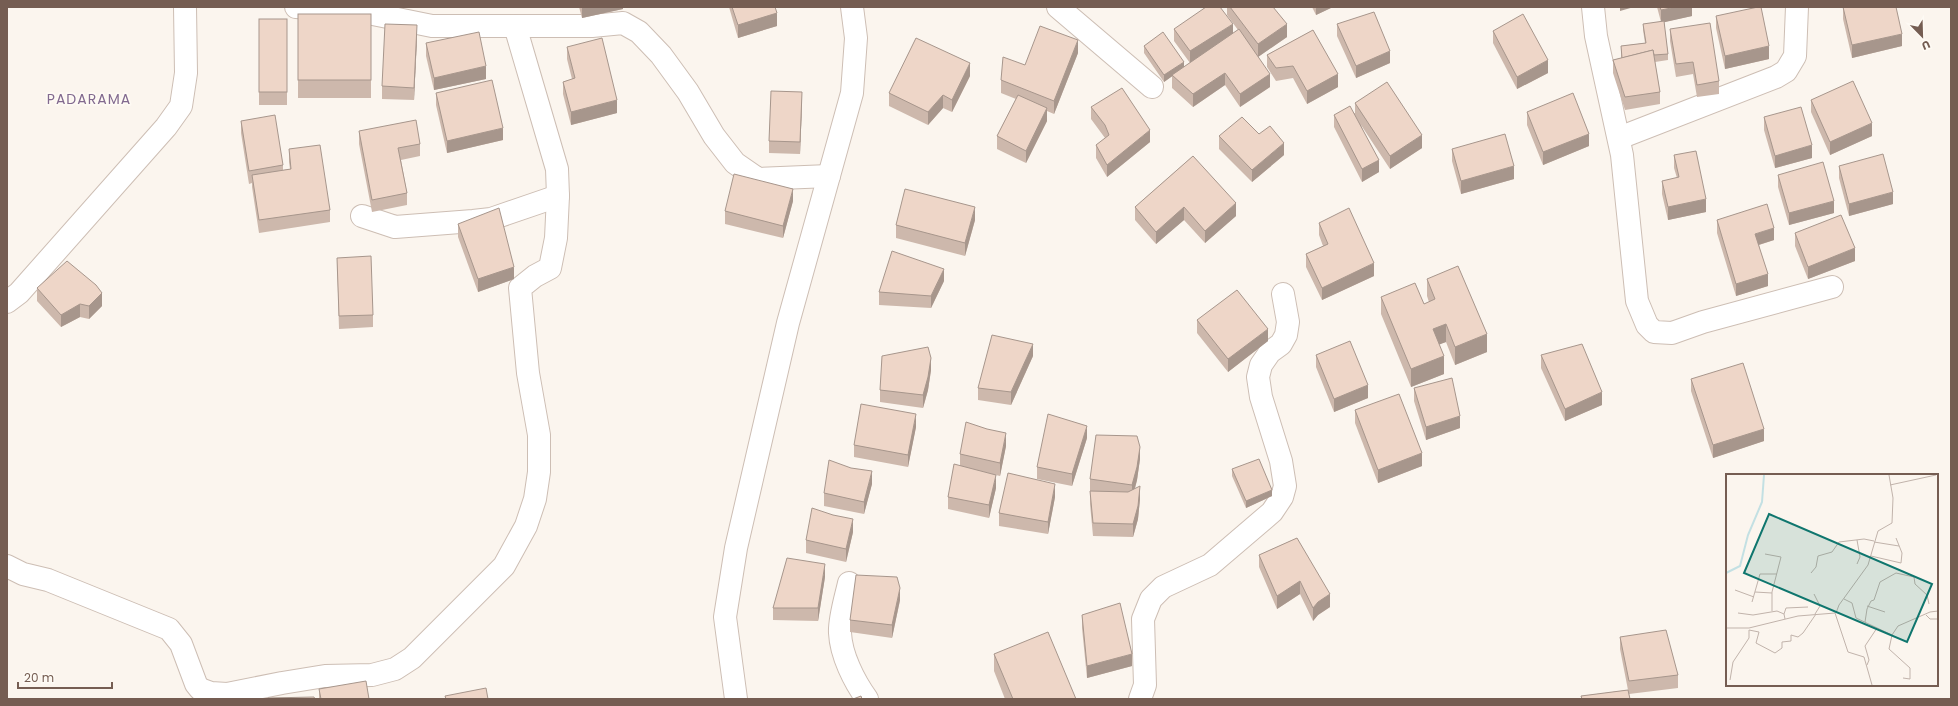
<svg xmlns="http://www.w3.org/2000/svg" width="1958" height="706" font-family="Poppins,sans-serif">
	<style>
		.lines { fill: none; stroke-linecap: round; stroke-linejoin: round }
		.minor-casing { stroke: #cdbeb4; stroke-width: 24 }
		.minor { stroke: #fff; stroke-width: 22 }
		.wall { fill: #cdb8ac }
		.shaded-wall { fill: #a7968c }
		.building { fill: #eed6c8; stroke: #a7968c }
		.labels { text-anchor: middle; stroke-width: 3.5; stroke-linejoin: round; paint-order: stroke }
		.quarter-label { font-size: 14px; letter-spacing: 1px; fill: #826a8f; stroke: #fefaf4 }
		.inset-river { fill: none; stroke: #c3e0e3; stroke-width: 2 }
		.inset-road { fill: none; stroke: #c1b3ab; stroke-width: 1 }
		.view { fill: #0f766e; fill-opacity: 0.15; stroke: #0f766e; stroke-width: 2 }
		.inset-edge { fill: none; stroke: #755d52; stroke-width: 2 }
	</style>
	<rect width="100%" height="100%" fill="#fbf5ee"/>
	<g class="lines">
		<defs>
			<g id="minor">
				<polyline points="296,7 363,12 432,26 592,26 623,23 639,32 661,55 688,92 714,136 735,163 758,179 829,176"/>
				<polyline points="1058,7 1152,87"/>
				<polyline points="1593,7 1596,36 1622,155 1637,301 1647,325 1654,332 1672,333 1703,322 1832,287"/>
				<polyline points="1619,138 1776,77 1786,71 1795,56 1797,7"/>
				<polyline points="362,216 395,227 473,221 491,219 558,196"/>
				<polyline points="7,302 19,293 166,127 181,106 186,73 185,7"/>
				<polyline points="7,566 23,574 48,580 169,629 181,644 196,684 200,689 211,693 227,694 282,683 325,676 372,675 395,669 412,658 504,566 526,526 535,499 539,472 539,435 528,373 520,288 535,276 550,268 556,238 558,196 557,169 515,26"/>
				<path d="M 849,583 C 846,597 839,619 840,633 C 841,655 854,681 867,699"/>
				<polyline points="736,699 725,617 736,548 788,323 852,93 856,38 852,7"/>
				<polyline points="1140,699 1145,685 1143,619 1151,599 1163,587 1210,565 1272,512 1282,497 1285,486 1281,461 1261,397 1258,377 1261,365 1270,352 1281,344 1286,335 1288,322 1283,294"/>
			</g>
		</defs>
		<use href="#minor" class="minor-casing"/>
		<use href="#minor" class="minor"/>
	</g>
	<g class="wall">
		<polygon points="579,7 623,7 623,9 582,18"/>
		<polygon points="729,7 775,7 777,26 738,38"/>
		<polygon points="1227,7 1273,7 1287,37 1258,57 1270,87 1240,107 1225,85 1193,107 1172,88 1172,76 1164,82 1144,53 1144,46 1184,68 1190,63 1174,41 1174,29 1233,34 1238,30 1227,15"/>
		<polygon points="1312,7 1333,7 1316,15"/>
		<polygon points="1657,7 1692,7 1692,16 1664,22 1668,54 1668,60 1655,62 1660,92 1660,104 1625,110 1613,73 1613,60 1621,58 1621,46 1645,43 1643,30 1643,24 1661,22"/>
		<polygon points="1843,7 1902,46 1852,58 1843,19"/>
		<rect x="298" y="14" width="73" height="84"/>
		<polygon points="1716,16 1769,59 1725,69 1716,28"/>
		<rect x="259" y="19" width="28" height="86"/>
		<polygon points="1337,24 1390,63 1356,78 1337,36"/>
		<polygon points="1670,29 1719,81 1719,94 1697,97 1693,74 1676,77 1670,41"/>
		<polygon points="1313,30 1338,87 1307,104 1293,78 1276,81 1267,67 1267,55"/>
		<polygon points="1493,31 1548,73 1517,89 1493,43"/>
		<polygon points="417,38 414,100 382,99 382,86"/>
		<polygon points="426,43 486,79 434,90 426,56"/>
		<polygon points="567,47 617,113 571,125 563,94 563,82 572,79 567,59"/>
		<polygon points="1078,53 1054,114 1047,111 1047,121 1026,163 997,149 997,136 1016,99 1001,93 1001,80 1025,65"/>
		<polygon points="970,76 952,112 943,108 928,125 889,106 889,93"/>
		<polygon points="436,93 503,140 447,153 436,105"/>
		<polygon points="1811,100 1872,136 1830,155 1811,112"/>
		<polygon points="1355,103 1422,148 1390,169 1361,125 1379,172 1362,182 1334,127 1334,115 1355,113"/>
		<polygon points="802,104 800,154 769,153 769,141"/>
		<polygon points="1091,107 1150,142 1107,177 1096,158 1096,145 1105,138 1091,119"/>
		<polygon points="1527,112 1589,146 1543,165 1527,125"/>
		<polygon points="1764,117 1812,158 1775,168 1764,130"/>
		<polygon points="241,121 283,165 283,170 290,169 289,162 289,149 330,210 330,222 259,233 252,187 252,183 249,184 241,133"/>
		<polygon points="359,131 420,144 420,156 401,160 407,193 407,205 372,212 359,144"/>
		<polygon points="1219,136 1284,155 1252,182 1219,149"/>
		<polygon points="1452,149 1514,179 1461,194 1452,161"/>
		<polygon points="1674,155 1706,212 1668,220 1662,194 1662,181 1677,178 1674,168"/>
		<polygon points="1193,156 1236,216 1205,243 1184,220 1156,244 1135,220 1135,207"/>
		<polygon points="1839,166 1893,204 1849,216 1839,178"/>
		<polygon points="1778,175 1834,213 1789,225 1778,187"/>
		<polygon points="793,201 783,238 725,224 725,211"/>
		<polygon points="975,220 965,256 896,238 896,225"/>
		<polygon points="1717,220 1774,240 1759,245 1768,286 1736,296 1717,233"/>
		<polygon points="1319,223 1374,276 1322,300 1306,267 1306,254 1323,246 1319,235"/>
		<polygon points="458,224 514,279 478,292 458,237"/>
		<polygon points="1795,233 1855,261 1808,279 1795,246"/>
		<polygon points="337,258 373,315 373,327 339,329"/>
		<polygon points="1427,279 1487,352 1455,365 1446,342 1439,344 1444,374 1411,387 1381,314 1381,297 1424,304 1429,302 1427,296"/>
		<polygon points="944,281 931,308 879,305 879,292"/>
		<polygon points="37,288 102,306 89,319 80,317 61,327 37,301"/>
		<polygon points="1197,320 1268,341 1228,372 1197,333"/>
		<polygon points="1316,355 1368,398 1334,412 1316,367"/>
		<polygon points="1541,355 1602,405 1565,421 1541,368"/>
		<polygon points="1033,356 1011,405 978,400 978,388"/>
		<polygon points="931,370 928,390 923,408 880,402 880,390"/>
		<polygon points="1691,379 1764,441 1713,458 1691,391"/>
		<polygon points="1414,388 1460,428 1426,440 1414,401"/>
		<polygon points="1355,410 1422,466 1378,483 1355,423"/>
		<polygon points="916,427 908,467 854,457 854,445"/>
		<polygon points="1087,438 1072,486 1037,479 1037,467"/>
		<polygon points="1006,446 1000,476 983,472 996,488 989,518 948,509 948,497 960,466 960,454"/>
		<polygon points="1140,459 1137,480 1135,489 1140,499 1138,519 1133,537 1093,536 1090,504 1090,479"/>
		<polygon points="1232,469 1272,496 1246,508 1232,476"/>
		<polygon points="872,484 864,514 824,506 824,493"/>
		<polygon points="1055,497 1048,534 999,526 999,513"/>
		<polygon points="833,515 853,532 846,562 806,553 806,540"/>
		<polygon points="1297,538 1330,607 1318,615 1313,621 1300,594 1277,609 1259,567 1259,555"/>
		<polygon points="825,577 818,621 773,620 773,608"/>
		<polygon points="900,600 892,638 850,632 850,620"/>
		<polygon points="1082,615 1132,666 1087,678 1082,628"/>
		<polygon points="1620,637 1678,675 1678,688 1629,694 1630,699 1581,699 1581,696 1628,690 1620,649"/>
		<polygon points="994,654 1076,699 1005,699 994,671"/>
		<polygon points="319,689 369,699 319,699"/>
	</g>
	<g class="shaded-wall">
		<polygon points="582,7 623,7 623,9 582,18"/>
		<polygon points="1316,7 1333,7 1316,15"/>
		<polygon points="1620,7 1634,7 1620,11"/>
		<polygon points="1676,7 1692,7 1692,16 1661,23 1661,10"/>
		<polygon points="777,13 777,26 738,38 738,25"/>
		<polygon points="1233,24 1233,37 1190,64 1190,51"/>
		<polygon points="1287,24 1287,37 1258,57 1258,44"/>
		<polygon points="417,25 417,38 414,100 414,88"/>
		<polygon points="1902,34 1902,46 1852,58 1852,45"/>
		<polygon points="1078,40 1078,53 1054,114 1054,101"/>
		<polygon points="1769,46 1769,59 1725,69 1725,56"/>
		<polygon points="1390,51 1390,63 1356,78 1356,66"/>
		<polygon points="1548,60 1548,73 1517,89 1517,77"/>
		<polygon points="1184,62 1184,68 1164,82 1164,75"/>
		<polygon points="970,63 970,76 952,112 952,100"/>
		<polygon points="486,66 486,79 434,90 434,78"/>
		<polygon points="1225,73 1225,85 1193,107 1193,94"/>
		<polygon points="1270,74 1270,87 1240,107 1240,94"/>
		<polygon points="1338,74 1338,87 1307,104 1307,91"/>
		<polygon points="802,92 802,104 800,154 800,142"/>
		<polygon points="943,95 943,108 928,125 928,112"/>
		<polygon points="617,100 617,113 571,125 571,112"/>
		<polygon points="1047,108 1047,121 1026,163 1026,151"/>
		<polygon points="1872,123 1872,136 1830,155 1830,142"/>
		<polygon points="503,128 503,140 447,153 447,141"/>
		<polygon points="1150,130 1150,142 1107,177 1107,165"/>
		<polygon points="1589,134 1589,146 1543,165 1543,152"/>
		<polygon points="1422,135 1422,148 1390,169 1390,156"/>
		<polygon points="1284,143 1284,155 1252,182 1252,170"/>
		<polygon points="1812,145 1812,158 1775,168 1775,156"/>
		<polygon points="1379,160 1379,172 1362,182 1362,169"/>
		<polygon points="1514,166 1514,179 1461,194 1461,181"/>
		<polygon points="793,189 793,201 783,238 783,226"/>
		<polygon points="1893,192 1893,204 1849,216 1849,204"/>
		<polygon points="1706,199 1706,212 1668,220 1668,207"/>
		<polygon points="1834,201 1834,213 1789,225 1789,213"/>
		<polygon points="1236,203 1236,216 1205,243 1205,231"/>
		<polygon points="975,207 975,220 965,256 965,243"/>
		<polygon points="1184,207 1184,220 1156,244 1156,232"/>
		<polygon points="1774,228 1774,240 1755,246 1755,234"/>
		<polygon points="1855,248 1855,261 1808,279 1808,267"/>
		<polygon points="1374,263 1374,276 1322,300 1322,288"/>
		<polygon points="514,267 514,279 478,292 478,279"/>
		<polygon points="944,269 944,281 931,308 931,296"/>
		<polygon points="1768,274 1768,286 1736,296 1736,284"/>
		<polygon points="102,293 102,306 89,319 89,306"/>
		<polygon points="80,304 80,317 61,327 61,315"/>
		<polygon points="1446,324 1446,342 1433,347 1433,329"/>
		<polygon points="1268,329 1268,341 1228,372 1228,359"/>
		<polygon points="1487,334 1487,352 1455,365 1455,347"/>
		<polygon points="1033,344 1033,356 1011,405 1011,392"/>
		<polygon points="1444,356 1444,374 1411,387 1411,369"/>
		<polygon points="931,358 931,370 928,390 923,408 923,395"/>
		<polygon points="1368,385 1368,398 1334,412 1334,399"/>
		<polygon points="1602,392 1602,405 1565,421 1565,409"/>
		<polygon points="916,414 916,427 908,467 908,455"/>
		<polygon points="1460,416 1460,428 1426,440 1426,427"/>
		<polygon points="1087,426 1087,438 1072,486 1072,474"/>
		<polygon points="1764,429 1764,441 1713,458 1713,445"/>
		<polygon points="1006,433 1006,446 1000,476 1000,463"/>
		<polygon points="1140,447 1140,459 1137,480 1132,498 1132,485"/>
		<polygon points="1422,453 1422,466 1378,483 1378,470"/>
		<polygon points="872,471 872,484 864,514 864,502"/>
		<polygon points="996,475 996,488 989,518 989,505"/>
		<polygon points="1055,484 1055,497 1048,534 1048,522"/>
		<polygon points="1140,486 1140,499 1138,519 1133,537 1133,524"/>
		<polygon points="1272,490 1272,496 1246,508 1246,501"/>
		<polygon points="853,519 853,532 846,562 846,549"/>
		<polygon points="825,564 825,577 818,621 818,608"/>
		<polygon points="1300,581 1300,594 1277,609 1277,596"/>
		<polygon points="900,588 900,600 892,638 892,625"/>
		<polygon points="1330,594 1330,607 1318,615 1313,621 1313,608 1318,602"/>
		<polygon points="1132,654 1132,666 1087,678 1087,666"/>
	</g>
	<g class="building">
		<polygon points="732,7 775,7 777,13 738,25"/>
		<polygon points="1206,7 1220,7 1233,24 1190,51 1174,29"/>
		<polygon points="1230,7 1273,7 1287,24 1258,44"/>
		<polygon points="1660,7 1676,7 1661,10"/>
		<polygon points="1758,7 1761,7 1769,46 1725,56 1716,16"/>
		<polygon points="1843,7 1896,7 1902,34 1852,45"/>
		<polygon points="1374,12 1390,51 1356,66 1337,24"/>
		<rect x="298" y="14" width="73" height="66"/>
		<polygon points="1523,14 1548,60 1517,77 1493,31"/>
		<rect x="259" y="19" width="28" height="73"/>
		<polygon points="1664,21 1668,54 1654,55 1653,50 1622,58 1621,46 1646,43 1643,24"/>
		<polygon points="1710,23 1719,81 1697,85 1693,62 1676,64 1670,29"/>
		<polygon points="385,24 417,25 414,88 382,86"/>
		<polygon points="1040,26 1078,40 1054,101 1001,80 1003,57 1025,65"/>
		<polygon points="1239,29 1270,74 1240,94 1225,73 1193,94 1172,75"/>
		<polygon points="1313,30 1338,74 1307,91 1293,66 1276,68 1267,55"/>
		<polygon points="479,32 486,66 434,78 426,43"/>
		<polygon points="1163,32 1184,62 1164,75 1144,46"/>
		<polygon points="602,38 617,100 571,112 563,82 575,78 567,47"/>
		<polygon points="916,38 970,63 952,100 943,95 928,112 889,93"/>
		<polygon points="1653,50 1660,92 1625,97 1613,60"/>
		<polygon points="492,80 503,128 447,141 436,93"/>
		<polygon points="1853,81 1872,123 1830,142 1811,100"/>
		<polygon points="1387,82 1422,135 1390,156 1355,103"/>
		<polygon points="1122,88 1150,130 1107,165 1096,145 1109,135 1105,125 1091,107"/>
		<polygon points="771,91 802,92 800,142 769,141"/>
		<polygon points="1573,93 1589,134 1543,152 1527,112"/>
		<polygon points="1018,95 1047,108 1026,151 997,136"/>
		<polygon points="1350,106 1379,160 1362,169 1334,115"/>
		<polygon points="1801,107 1812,145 1775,156 1764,117"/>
		<polygon points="275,115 283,165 249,171 241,121"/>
		<polygon points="1242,117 1259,134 1270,126 1284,143 1252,170 1219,136"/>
		<polygon points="416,120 420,144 398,148 407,193 372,200 359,131"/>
		<polygon points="1505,134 1514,166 1461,181 1452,149"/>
		<polygon points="320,145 330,210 259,220 252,175 291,169 289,149"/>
		<polygon points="1696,151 1706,199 1668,207 1662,181 1679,177 1674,155"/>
		<polygon points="1883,154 1893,192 1849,204 1839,166"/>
		<polygon points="1193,156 1236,203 1205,231 1184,207 1156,232 1135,207"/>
		<polygon points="1823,162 1834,201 1789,213 1778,175"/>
		<polygon points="734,174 793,189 783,226 725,211"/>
		<polygon points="905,189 975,207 965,243 896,225"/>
		<polygon points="1767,204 1774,228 1755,234 1768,274 1736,284 1717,220"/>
		<polygon points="499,208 514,267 478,279 458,224"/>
		<polygon points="1349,208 1374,263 1322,288 1306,254 1328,244 1319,223"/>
		<polygon points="1841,215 1855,248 1808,267 1795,233"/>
		<polygon points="892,251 944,269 931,296 879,292"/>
		<polygon points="371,256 373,315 339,316 337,258"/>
		<polygon points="67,261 96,285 102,293 89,306 80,304 61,315 37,288"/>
		<polygon points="1458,266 1487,334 1455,347 1446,324 1433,329 1444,356 1411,369 1381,297 1415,283 1424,304 1435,299 1427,279"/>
		<polygon points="1237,290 1268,329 1228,359 1197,320"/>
		<polygon points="992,335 1033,344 1011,392 978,388"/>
		<polygon points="1350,341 1368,385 1334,399 1316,355"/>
		<polygon points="1582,344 1602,392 1565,409 1541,355"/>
		<polygon points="928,347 931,358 928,377 923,395 880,390 882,356"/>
		<polygon points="1743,363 1764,429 1713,445 1691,379"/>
		<polygon points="1452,378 1460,416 1426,427 1414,388"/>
		<polygon points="1399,394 1422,453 1378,470 1355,410"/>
		<polygon points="861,404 916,414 908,455 854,445"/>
		<polygon points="1048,414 1087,426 1072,474 1037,467"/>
		<polygon points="966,422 987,429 1006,433 1000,463 960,454"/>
		<polygon points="1096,435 1137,436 1140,447 1137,467 1132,485 1090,479"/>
		<polygon points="1259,459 1272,490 1246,501 1232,469"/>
		<polygon points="829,460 851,468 872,471 864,502 824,493"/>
		<polygon points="954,464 996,475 989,505 948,497"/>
		<polygon points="1008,473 1055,484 1048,522 999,513"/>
		<polygon points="1140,486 1138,506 1133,524 1093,523 1090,491 1128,492"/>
		<polygon points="812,508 833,515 853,519 846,549 806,540"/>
		<polygon points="1297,538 1330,594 1318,602 1313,608 1300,581 1277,596 1259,555"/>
		<polygon points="787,558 825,564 818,608 773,608"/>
		<polygon points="856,575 897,577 900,588 892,625 850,620"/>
		<polygon points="1120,603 1132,654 1087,666 1082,615"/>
		<polygon points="1666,630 1678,675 1629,681 1620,637"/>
		<polygon points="1048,632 1076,699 1013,699 994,654"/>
		<polygon points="366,681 369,699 321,699 319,689"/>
		<polygon points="486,688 488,699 446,699 445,696"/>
		<polygon points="1628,690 1630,699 1582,699 1581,696"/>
		<polygon points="861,696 862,699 853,699"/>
		<polygon points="314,697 315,699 268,699 268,698"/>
	</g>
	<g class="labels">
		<g class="quarter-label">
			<text x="89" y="104">PADARAMA</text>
		</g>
	</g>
	<g transform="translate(1726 474)">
		<rect width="212" height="212" fill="#fbf5ee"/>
		<path class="inset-river" d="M 0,99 L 14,92 L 22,61 L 36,28 L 38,1"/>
		<path class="inset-road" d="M 164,11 L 210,1M 131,66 L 134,83 L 131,90M 148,68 L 173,72M 39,80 L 55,83 L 46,118 L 46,137M 145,82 L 175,89 L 176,79 L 170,64M 85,99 L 90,93 L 92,82 L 106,78 L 113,68 L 138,65 L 148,67M 9,116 L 28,123M 29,118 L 46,119M 88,120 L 94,132 L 89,140M 118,125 L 126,129 L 130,144 L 166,161 L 172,152 L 204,138 L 212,137M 26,128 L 34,100 L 51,100M 141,132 L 159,138M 12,139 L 27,141 L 51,137 L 58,140 L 59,145M 110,139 L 113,131 L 142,91 L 152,57 L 166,49 L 167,24 L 163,1M 58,140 L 60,134 L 82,133M 200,141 L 204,145 L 212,145M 139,148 L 141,135 L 145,127 L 148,126 L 154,108 L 170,99 L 188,103 L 189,110 L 201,121 L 203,130M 0,154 L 23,154 L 72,142 L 109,139 L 122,178 L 138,183 L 146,211M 23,156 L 33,158 L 30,169 L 49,179 L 56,174 L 56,168 L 65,167 L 65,161 L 72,163 L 77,159 L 90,140M 166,161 L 163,175 L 184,194 L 184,205 L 177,204M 141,191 L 143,186 L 139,172 L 151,154M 4,206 L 7,188 L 23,164 L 23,156"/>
		<path class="view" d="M 43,40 L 206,110 L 181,168 L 18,99 Z"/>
		<rect width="212" height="212" class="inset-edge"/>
	</g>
	<rect width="1958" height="706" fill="none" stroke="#755d52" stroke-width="16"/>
	<g transform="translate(1922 36) rotate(157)" stroke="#fefaf4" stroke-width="3" paint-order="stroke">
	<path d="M0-3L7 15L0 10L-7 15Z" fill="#755d52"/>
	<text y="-6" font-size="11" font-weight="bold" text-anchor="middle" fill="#755d52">U</text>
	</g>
	<path d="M18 682v6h94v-6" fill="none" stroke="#755d52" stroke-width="2"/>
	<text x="24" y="682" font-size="12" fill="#755d52" stroke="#fefaf4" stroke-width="3" paint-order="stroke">20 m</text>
</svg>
